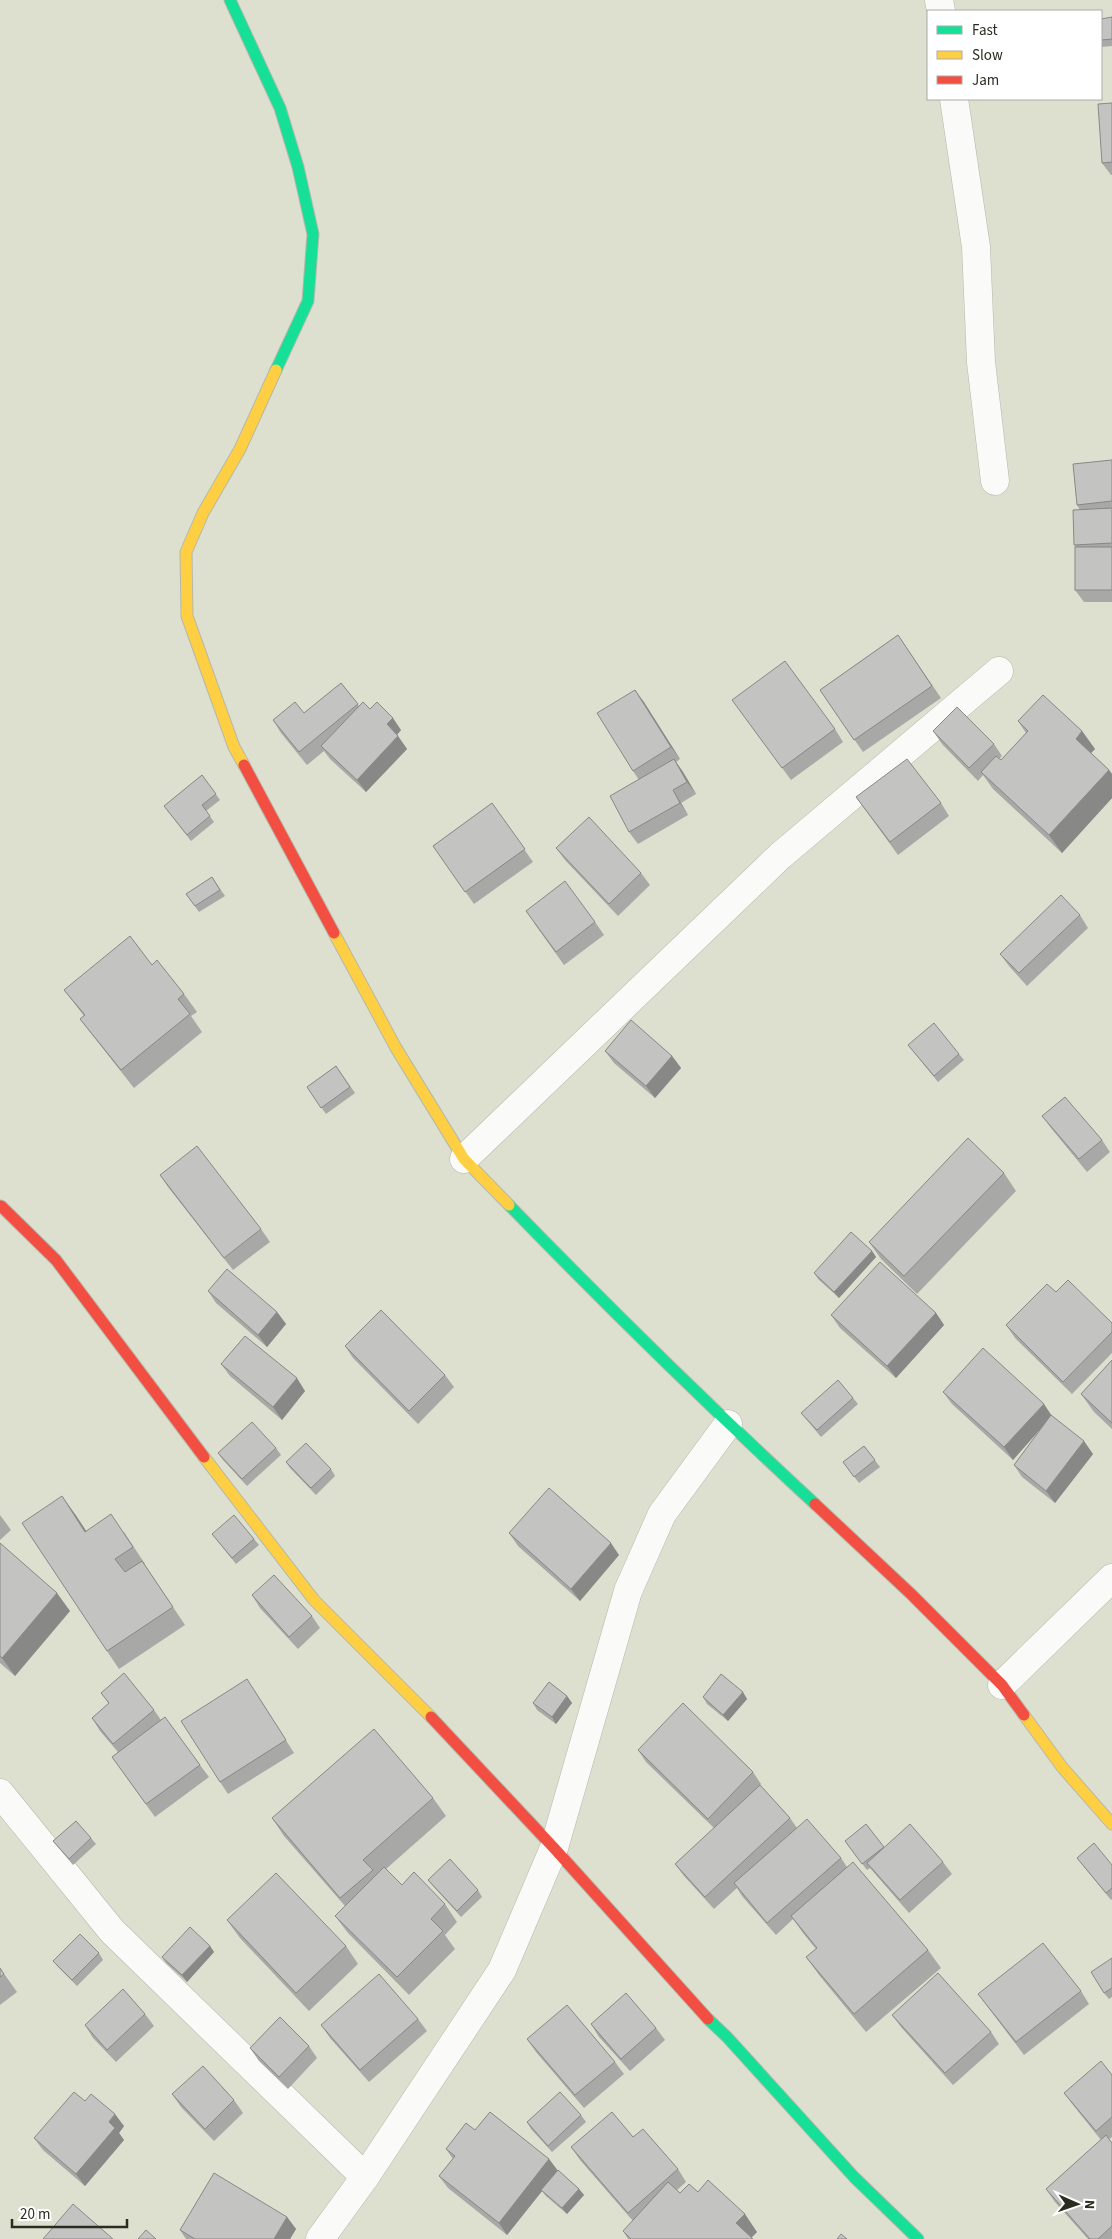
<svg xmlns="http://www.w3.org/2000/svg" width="1112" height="2239" font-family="'Source Sans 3',sans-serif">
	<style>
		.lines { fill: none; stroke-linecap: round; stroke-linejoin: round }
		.street-casing { stroke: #b6b8ab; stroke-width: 29 }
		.fast-casing { stroke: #b6b8ab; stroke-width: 13 }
		.slow-casing { stroke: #b6b8ab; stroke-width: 13 }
		.jam-casing { stroke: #b6b8ab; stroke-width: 13 }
		.street { stroke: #fafaf8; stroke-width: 28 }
		.fast { stroke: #16e098; stroke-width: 11 }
		.slow { stroke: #ffcf43; stroke-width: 11 }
		.jam { stroke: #f24e42; stroke-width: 11 }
		.wall { fill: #a8a8a6 }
		.shaded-wall { fill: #888887 }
		.building { fill: #c3c3c1; stroke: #888887 }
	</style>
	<rect width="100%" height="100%" fill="#dde0cf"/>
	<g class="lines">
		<defs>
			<g id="street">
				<polyline points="939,0 941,11"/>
				<polyline points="954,99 976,247 981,362 995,481"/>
				<polyline points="464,1159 780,856 999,671"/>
				<polyline points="1002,1685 1112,1578"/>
				<polyline points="0,1793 112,1931 365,2177"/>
				<polyline points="320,2239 365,2177 502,1970 554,1848 628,1591 662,1514 728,1424"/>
			</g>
			<g id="fast">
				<polyline points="230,0 280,108 298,167 313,234 308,301 276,370"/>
				<path d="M 509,1205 C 608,1307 710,1407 815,1504"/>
				<polyline points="708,2019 727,2037 854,2177 918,2239"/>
			</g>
			<g id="slow">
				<polyline points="244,765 234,747 187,616 186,552 203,513 240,449 276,370"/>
				<polyline points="334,933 396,1048 464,1159 509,1205"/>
				<polyline points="204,1457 314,1600 431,1717"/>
				<polyline points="1024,1715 1062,1767 1112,1824"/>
			</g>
			<g id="jam">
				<polyline points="244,765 334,933"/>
				<polyline points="1,1206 56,1260 204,1457"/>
				<polyline points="815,1504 911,1594 1002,1685 1024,1715"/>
				<polyline points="431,1717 554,1848 708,2019"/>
			</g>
		</defs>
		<use href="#street" class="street-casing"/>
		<use href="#fast" class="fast-casing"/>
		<use href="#slow" class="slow-casing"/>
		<use href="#jam" class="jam-casing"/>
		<use href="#street" class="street"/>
		<use href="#fast" class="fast"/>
		<use href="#slow" class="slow"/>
		<use href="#jam" class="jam"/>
	</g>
	<g class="wall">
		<polygon points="1112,17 1112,46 1101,47 1101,19"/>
		<polygon points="1112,103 1112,175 1111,175 1102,163"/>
		<polygon points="1112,460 1112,602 1084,602 1075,590 1076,547 1074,545 1080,510 1077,505"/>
		<polygon points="898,635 941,698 863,752 820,690"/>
		<polygon points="341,683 359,706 370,709 401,730 397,735 407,749 366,792 330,759 324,751 307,765 281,733 273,720 304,713"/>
		<polygon points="635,690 680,759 676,762 683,772 696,794 681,803 688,815 638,844 629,832 639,780 633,771"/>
		<polygon points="741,712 835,729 843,742 791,780"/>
		<polygon points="1018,721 1082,731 1095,749 1091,753 1109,770 1112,774 1112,798 1062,853 993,789 983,775 978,781 942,744 933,731 994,744 1002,756 999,759 1001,760 1026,733"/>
		<polygon points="202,775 220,800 206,811 214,822 191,841 164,806"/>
		<polygon points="856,797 941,803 949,816 898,855"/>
		<polygon points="492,803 533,862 474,904 433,846"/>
		<polygon points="556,848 641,873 650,885 618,916 565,860"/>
		<polygon points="212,877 225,896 199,912 186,894"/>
		<polygon points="1080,915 1088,928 1027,986 1009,966 1000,954"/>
		<polygon points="595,922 604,935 564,965 534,923"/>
		<polygon points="152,965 184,994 197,1012 191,1016 202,1032 134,1088 93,1036 80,1019 84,1016 64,990"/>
		<polygon points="908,1045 959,1054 964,1060 938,1082"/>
		<polygon points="605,1051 672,1056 681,1068 655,1098 614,1063"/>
		<polygon points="336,1066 355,1093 326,1114 307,1087"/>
		<polygon points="1042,1116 1102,1140 1110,1152 1087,1172 1051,1128"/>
		<polygon points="1004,1173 1016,1191 917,1294 881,1259 869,1242"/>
		<polygon points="160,1175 261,1229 270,1242 233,1270 168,1187"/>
		<polygon points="872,1251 876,1257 839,1298 818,1279 814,1273"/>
		<polygon points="208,1291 277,1312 286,1324 267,1347 216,1303"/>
		<polygon points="1056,1292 1112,1323 1112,1353 1072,1394 1015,1338 1006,1325"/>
		<polygon points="936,1313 944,1325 896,1378 840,1328 831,1315"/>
		<polygon points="345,1346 445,1375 454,1387 418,1424 353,1358"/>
		<polygon points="1112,1360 1112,1429 1094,1412 1081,1394"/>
		<polygon points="221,1364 305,1391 282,1420 230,1376"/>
		<polygon points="943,1392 1052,1416 1093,1454 1055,1503 1022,1477 1014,1465 1044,1425 1013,1460 952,1404"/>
		<polygon points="853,1398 858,1404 821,1437 801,1413"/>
		<polygon points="864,1446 880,1467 859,1483 843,1462"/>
		<polygon points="276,1448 281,1455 247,1486 223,1460 218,1453"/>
		<polygon points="286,1462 331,1469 335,1476 316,1495 290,1468"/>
		<polygon points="75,1514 86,1531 124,1532 145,1564 145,1565 185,1625 119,1669 107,1651"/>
		<polygon points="0,1515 11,1530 0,1540"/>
		<polygon points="509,1533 619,1555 580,1601 518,1546"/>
		<polygon points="212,1534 254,1539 259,1545 236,1564"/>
		<polygon points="0,1543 70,1611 15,1676 0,1663"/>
		<polygon points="252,1595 312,1616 320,1628 298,1649 260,1608"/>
		<polygon points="255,1691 294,1753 228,1794 220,1782"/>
		<polygon points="101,1693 154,1710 161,1720 200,1765 209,1777 155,1817 112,1757 118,1752 100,1731 92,1718 109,1704"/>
		<polygon points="567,1696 572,1703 556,1724 537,1710 533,1703"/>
		<polygon points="703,1697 747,1699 728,1721 707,1704"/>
		<polygon points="638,1750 753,1772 761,1784 760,1785 790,1818 797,1828 841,1858 847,1867 928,1950 941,1968 866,2032 819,1975 806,1957 816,1949 803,1933 793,1919 776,1935 742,1896 737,1888 714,1909 684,1876 675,1864 714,1828 646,1762"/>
		<polygon points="433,1798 446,1816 386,1869 402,1885 445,1904 457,1922 445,1935 455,1949 409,1995 348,1933 335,1916 345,1906 284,1836 272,1818"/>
		<polygon points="91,1838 96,1844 73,1865 53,1841"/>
		<polygon points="845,1841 884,1848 943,1862 952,1874 909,1913 876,1875 870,1868 867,1870"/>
		<polygon points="1077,1858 1112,1865 1112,1899 1111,1900"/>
		<polygon points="428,1880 478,1890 482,1897 461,1917 433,1886"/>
		<polygon points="227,1920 346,1946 358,1964 309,2011 240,1938"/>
		<polygon points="210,1946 214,1952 187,1982 166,1963 162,1957"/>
		<polygon points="99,1953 103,1960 77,1986 58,1967 53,1961"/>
		<polygon points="1112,1958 1112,1997 1109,1999 1104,1993"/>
		<polygon points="0,1968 17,1992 0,2005"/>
		<polygon points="1081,1991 1089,2004 1024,2055 978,1994"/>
		<polygon points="145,2014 154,2026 116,2062 93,2038 85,2025"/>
		<polygon points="892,2015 991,2032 999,2044 953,2085 901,2027"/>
		<polygon points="418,2019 427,2031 369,2082 330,2038 321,2025"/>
		<polygon points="591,2024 656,2028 665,2040 630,2071 599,2037"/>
		<polygon points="527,2039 615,2062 624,2074 584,2108 536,2052"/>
		<polygon points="309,2046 317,2058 288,2089 259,2061 250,2048"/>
		<polygon points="1112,2075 1112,2137 1109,2139 1112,2143 1112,2239 1088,2239 1055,2202 1046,2189 1101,2140 1073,2105 1064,2093"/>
		<polygon points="172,2094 234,2100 243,2113 214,2141 181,2107"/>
		<polygon points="85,2101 124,2126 119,2133 124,2140 85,2186 43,2150 34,2138"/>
		<polygon points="581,2115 586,2122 552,2152 531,2129 527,2122"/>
		<polygon points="475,2130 549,2159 558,2171 579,2189 584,2195 567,2214 546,2196 542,2191 507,2235 448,2188 439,2176 453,2159 446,2149"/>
		<polygon points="633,2137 678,2169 686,2182 677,2190 680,2193 698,2192 757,2232 751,2238 753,2239 628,2239 623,2231 633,2221 580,2160 571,2147"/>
		<polygon points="287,2217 296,2229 290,2239 186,2239 180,2230"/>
	</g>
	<g class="shaded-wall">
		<polygon points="635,690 644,702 680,759 671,747"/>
		<polygon points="393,718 401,730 395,737 387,724"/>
		<polygon points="1082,731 1095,749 1088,756 1076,739"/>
		<polygon points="398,736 407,749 366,792 357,780"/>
		<polygon points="674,759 683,772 696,794 687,782"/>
		<polygon points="1109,770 1112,774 1112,798 1062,853 1049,835"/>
		<polygon points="673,790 681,803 688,815 680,803"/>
		<polygon points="672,1056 681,1068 655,1098 646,1086"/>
		<polygon points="872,1251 876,1257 839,1298 834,1292"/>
		<polygon points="277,1312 286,1324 267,1347 258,1335"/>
		<polygon points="936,1313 944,1325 896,1378 887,1366"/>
		<polygon points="297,1378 305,1391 282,1420 273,1407"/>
		<polygon points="1044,1404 1052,1416 1013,1460 1004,1447"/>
		<polygon points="1084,1441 1093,1454 1055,1503 1046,1491"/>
		<polygon points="62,1496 75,1514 98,1549 85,1532"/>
		<polygon points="611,1543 619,1555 580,1601 571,1589"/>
		<polygon points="57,1593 70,1611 15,1676 2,1658"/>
		<polygon points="743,1692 747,1699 728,1721 723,1715"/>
		<polygon points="567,1696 572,1703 556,1724 552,1717"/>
		<polygon points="210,1946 214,1952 187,1982 182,1975"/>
		<polygon points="115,2114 124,2126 119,2133 124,2140 85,2186 76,2174 109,2122"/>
		<polygon points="549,2159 558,2171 507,2235 499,2223"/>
		<polygon points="579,2189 584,2195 567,2214 562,2208"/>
		<polygon points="745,2214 757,2232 750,2239 736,2223"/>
		<polygon points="287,2217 296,2229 290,2239 274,2239"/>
	</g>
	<g class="building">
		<polygon points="1112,17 1112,39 1101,40 1101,19"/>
		<polygon points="1112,103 1112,162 1102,163 1098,104"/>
		<polygon points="1112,460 1112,501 1077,505 1073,464"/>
		<polygon points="1112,508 1112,543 1074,545 1073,510"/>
		<rect x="1075" y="547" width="37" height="43"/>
		<polygon points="898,635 932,686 854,740 820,690"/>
		<polygon points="785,661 835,729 782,768 732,700"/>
		<polygon points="341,683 358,704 299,752 273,720 295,702 304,713"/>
		<polygon points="635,690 671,747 633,771 597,713"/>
		<polygon points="1043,695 1082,731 1076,739 1109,770 1049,835 981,772 996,756 1001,760 1028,731 1018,721"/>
		<polygon points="363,702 370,709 377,702 393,718 387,724 398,736 357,780 321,746"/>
		<polygon points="957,707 994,744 969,768 933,731"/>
		<polygon points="674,759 687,782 673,790 680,803 629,832 610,796"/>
		<polygon points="907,759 941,803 890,842 856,797"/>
		<polygon points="202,775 216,794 202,805 210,816 187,835 164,806"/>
		<polygon points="492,803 525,849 465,892 433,846"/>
		<polygon points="589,817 641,873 609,904 556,848"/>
		<polygon points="212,877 220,890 195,906 186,894"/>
		<polygon points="565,881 595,922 556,952 526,911"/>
		<polygon points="1061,895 1080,915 1019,973 1000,954"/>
		<polygon points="130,936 152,965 157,960 184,994 178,999 190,1014 121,1070 80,1019 85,1015 64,990"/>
		<polygon points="631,1020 672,1056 646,1086 605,1051"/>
		<polygon points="934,1023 959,1054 934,1076 908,1045"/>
		<polygon points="336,1066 350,1087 321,1108 307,1087"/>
		<polygon points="1065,1097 1102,1140 1079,1159 1042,1116"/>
		<polygon points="968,1138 1004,1173 904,1276 869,1242"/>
		<polygon points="197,1146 261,1229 224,1258 160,1175"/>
		<polygon points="851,1232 872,1251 834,1292 814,1273"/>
		<polygon points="880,1262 936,1313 887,1366 831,1315"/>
		<polygon points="227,1269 277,1312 258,1335 208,1291"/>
		<polygon points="1068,1280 1112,1323 1112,1332 1063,1382 1006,1325 1047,1284 1056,1292"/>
		<polygon points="381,1310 445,1375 409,1411 345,1346"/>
		<polygon points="245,1336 297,1378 273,1407 221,1364"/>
		<polygon points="983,1348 1044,1404 1004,1447 943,1392"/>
		<polygon points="1112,1360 1112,1423 1081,1394"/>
		<polygon points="838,1380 853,1398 817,1430 801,1413"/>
		<polygon points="1051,1415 1084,1441 1046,1491 1014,1465"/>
		<polygon points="252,1422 276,1448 242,1479 218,1453"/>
		<polygon points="306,1443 331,1469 311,1488 286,1462"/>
		<polygon points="864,1446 875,1460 854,1477 843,1462"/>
		<polygon points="549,1488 611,1543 571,1589 509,1533"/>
		<polygon points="62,1496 85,1532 111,1514 133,1547 115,1559 125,1572 142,1561 173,1607 107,1651 22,1523"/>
		<polygon points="234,1515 254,1539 232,1558 212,1534"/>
		<polygon points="0,1543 57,1593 2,1658 0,1656"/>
		<polygon points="274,1575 312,1616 289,1637 252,1595"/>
		<polygon points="124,1673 154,1710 113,1744 92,1718 109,1703 101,1693"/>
		<polygon points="721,1674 743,1692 723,1715 703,1697"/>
		<polygon points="247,1679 286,1740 220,1782 181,1721"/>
		<polygon points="549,1682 567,1696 552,1717 533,1703"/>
		<polygon points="683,1703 753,1772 708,1819 638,1750"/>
		<polygon points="165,1717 200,1765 146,1804 112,1757"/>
		<polygon points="374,1729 433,1798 363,1860 373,1870 340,1898 272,1818"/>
		<polygon points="760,1785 790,1818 705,1897 675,1864"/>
		<polygon points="807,1819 841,1858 767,1923 734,1883"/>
		<polygon points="76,1821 91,1838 69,1859 53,1841"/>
		<polygon points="866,1824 884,1847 862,1864 845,1841"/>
		<polygon points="910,1824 943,1862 900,1900 867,1863"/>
		<polygon points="1094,1843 1112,1865 1112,1888 1106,1893 1077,1858"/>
		<polygon points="450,1859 478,1890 457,1911 428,1880"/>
		<polygon points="853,1862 928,1950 854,2014 806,1957 817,1948 791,1916"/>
		<polygon points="384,1867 402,1885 414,1872 445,1904 431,1919 443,1931 397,1977 335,1916"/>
		<polygon points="276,1873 346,1946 296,1993 227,1920"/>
		<polygon points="190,1927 210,1946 182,1975 162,1957"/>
		<polygon points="80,1934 99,1953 72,1980 53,1961"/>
		<polygon points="1043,1943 1081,1991 1016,2042 978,1994"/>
		<polygon points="1112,1958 1112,1988 1104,1993 1091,1972"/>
		<polygon points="0,1968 4,1974 0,1977"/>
		<polygon points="938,1973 991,2032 945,2073 892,2015"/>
		<polygon points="379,1974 418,2019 360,2070 321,2025"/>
		<polygon points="123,1989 145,2014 107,2050 85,2025"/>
		<polygon points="626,1993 656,2028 621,2059 591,2024"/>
		<polygon points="567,2005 615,2062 575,2095 527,2039"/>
		<polygon points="280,2017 309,2046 279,2077 250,2048"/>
		<polygon points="1101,2061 1112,2075 1112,2117 1096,2131 1064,2093"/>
		<polygon points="203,2066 234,2100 205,2129 172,2094"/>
		<polygon points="74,2092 85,2101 91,2094 115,2114 109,2122 115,2128 76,2174 34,2138"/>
		<polygon points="560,2092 581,2115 548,2146 527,2122"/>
		<polygon points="490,2112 549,2159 499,2223 439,2176 455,2156 446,2149 466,2123 475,2130"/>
		<polygon points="612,2112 633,2137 643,2129 678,2169 628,2213 571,2147"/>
		<polygon points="1106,2135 1112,2143 1112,2226 1098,2239 1090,2239 1046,2189"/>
		<polygon points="558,2170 579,2189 562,2208 541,2190"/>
		<polygon points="214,2173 287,2217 274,2239 195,2239 180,2230"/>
		<polygon points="708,2180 745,2214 736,2223 753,2239 631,2239 623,2231 668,2182 680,2193 689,2184 698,2192"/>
		<polygon points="73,2204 113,2239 43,2239"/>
		<polygon points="146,2230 156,2239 138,2239"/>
		<polygon points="841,2234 847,2239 837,2239"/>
	</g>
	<rect x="927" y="10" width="175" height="90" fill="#ffffff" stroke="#aaaba6"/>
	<rect x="937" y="26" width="25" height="8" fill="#16e098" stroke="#aaaba6"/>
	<text x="972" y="35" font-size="15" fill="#2a2c20">Fast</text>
	<rect x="937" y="51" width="25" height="8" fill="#ffcf43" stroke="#aaaba6"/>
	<text x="972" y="60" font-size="15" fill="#2a2c20">Slow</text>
	<rect x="937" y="76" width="25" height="8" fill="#f24e42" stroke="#aaaba6"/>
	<text x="972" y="85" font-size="15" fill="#2a2c20">Jam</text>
	<g transform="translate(1077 2204) rotate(92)" stroke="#ffffff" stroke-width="4" paint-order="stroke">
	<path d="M0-4L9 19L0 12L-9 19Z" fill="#2a2c20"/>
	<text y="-8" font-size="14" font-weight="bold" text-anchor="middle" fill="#2a2c20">N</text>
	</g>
	<path d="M12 2219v8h115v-8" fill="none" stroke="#2a2c20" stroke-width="2.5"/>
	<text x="20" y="2219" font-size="15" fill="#2a2c20" stroke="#ffffff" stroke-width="4" paint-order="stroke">20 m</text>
</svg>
